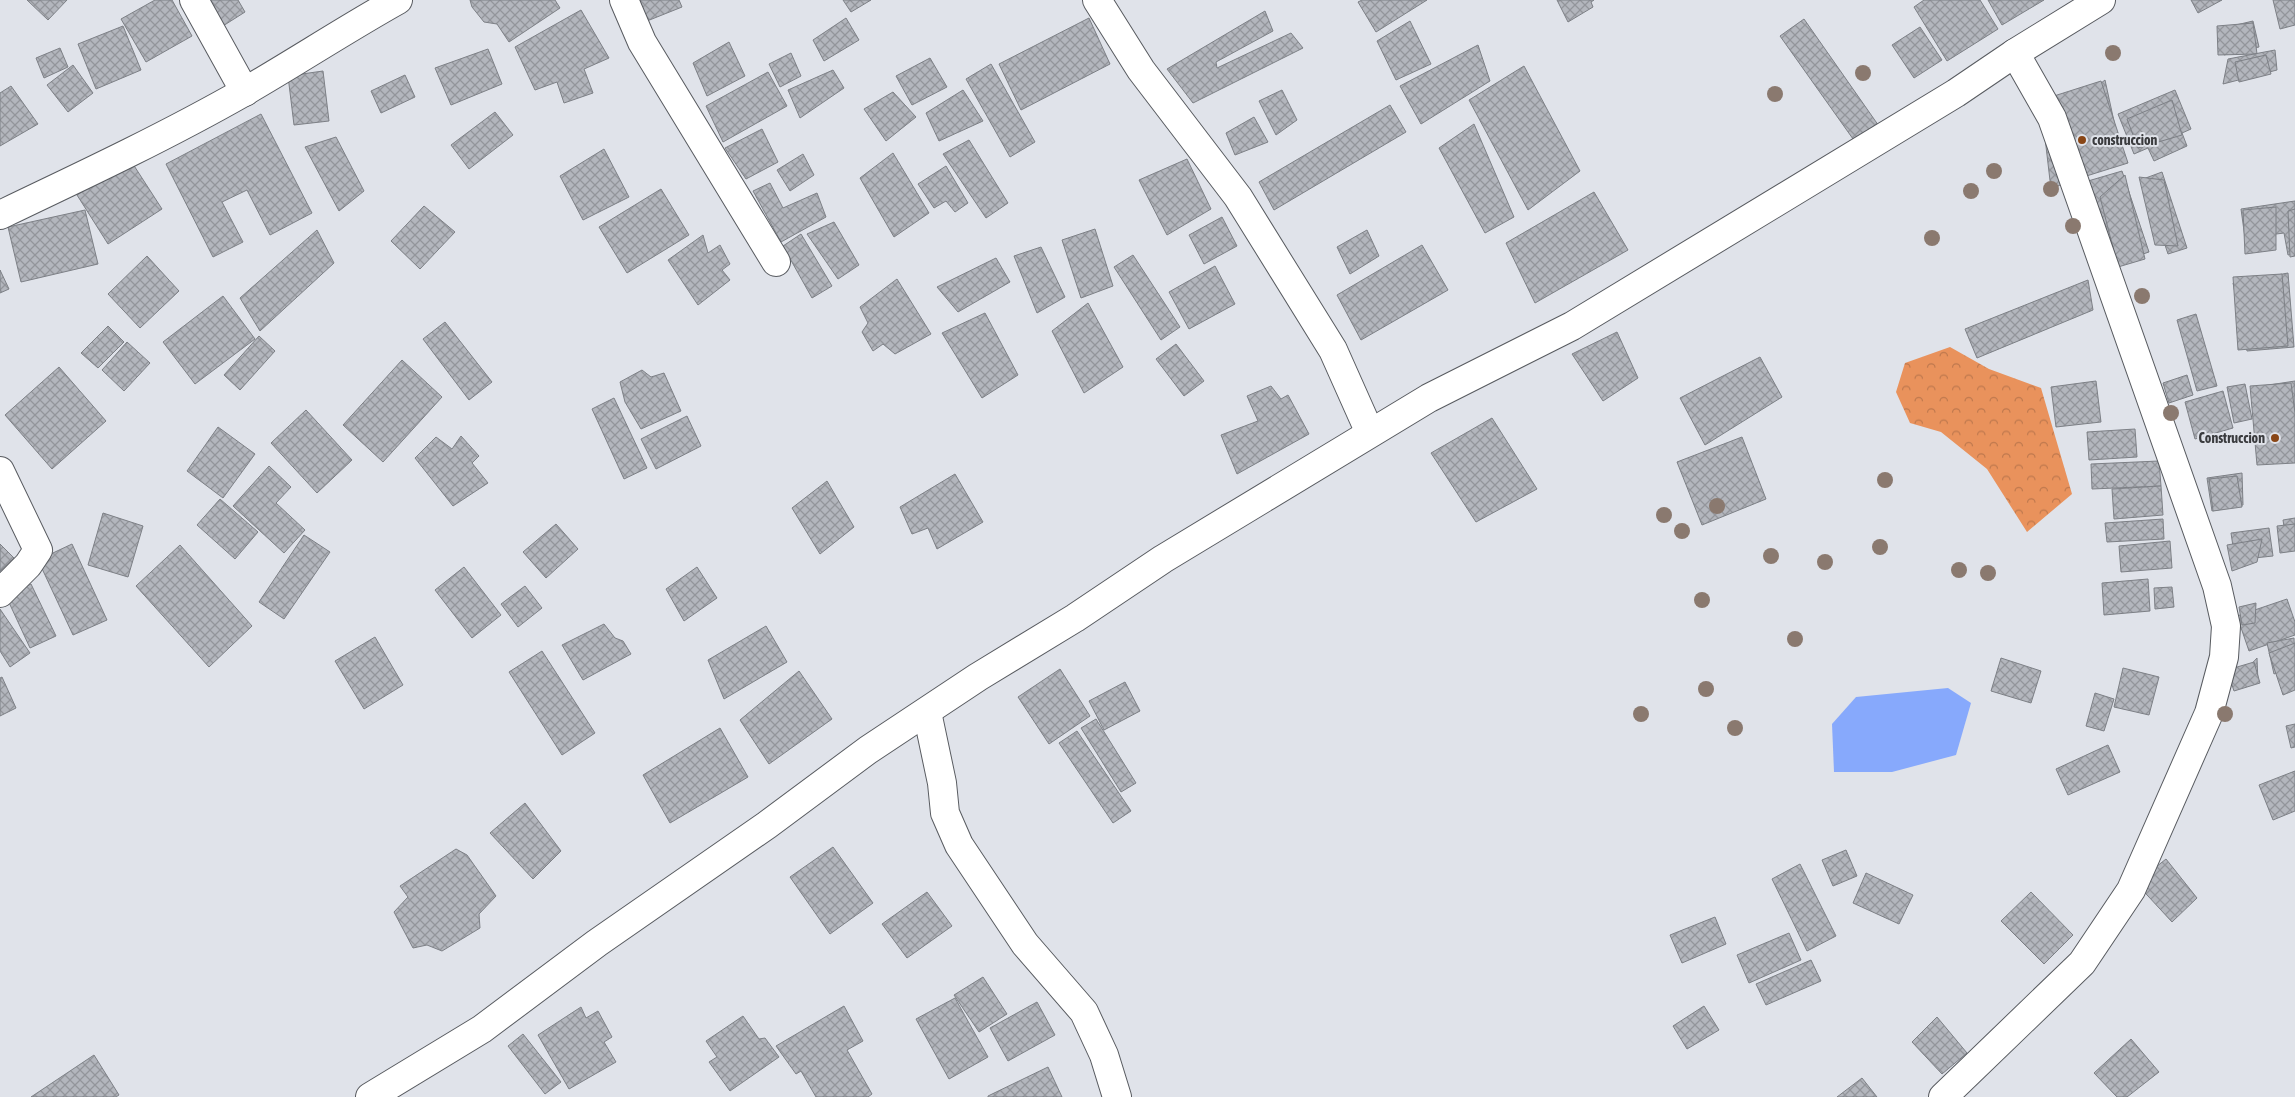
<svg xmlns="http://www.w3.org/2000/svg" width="2295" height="1097" font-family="'Asap Condensed',sans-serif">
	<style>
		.forest { fill: url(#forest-crowns) }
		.water { fill: #87a9fc }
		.building { fill: url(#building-cross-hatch); stroke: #7d8086 }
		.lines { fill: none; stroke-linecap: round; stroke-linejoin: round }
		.minor-casing { stroke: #585b60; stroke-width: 30 }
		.minor { stroke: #fff; stroke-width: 28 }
		.tree { fill: #8a796f }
		.poi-dot { fill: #894616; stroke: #e0e3ea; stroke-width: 2 }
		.labels { text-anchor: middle; stroke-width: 4; stroke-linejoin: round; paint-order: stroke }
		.poi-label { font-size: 14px; font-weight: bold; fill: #3a3b3e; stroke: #e0e3ea; text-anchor: start }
	</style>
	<defs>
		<pattern id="forest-crowns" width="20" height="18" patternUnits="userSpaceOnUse" patternTransform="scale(1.25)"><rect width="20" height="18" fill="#e9925c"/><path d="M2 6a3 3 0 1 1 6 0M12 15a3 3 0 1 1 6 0" fill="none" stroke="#be784d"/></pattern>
		<pattern id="building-cross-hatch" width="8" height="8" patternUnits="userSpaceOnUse" patternTransform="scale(1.25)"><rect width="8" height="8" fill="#b3b6bd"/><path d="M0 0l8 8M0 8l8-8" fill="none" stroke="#93959b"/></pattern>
	</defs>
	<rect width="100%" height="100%" fill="#e0e3ea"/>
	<polygon class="forest" points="1950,347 1989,369 2041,388 2072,494 2027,532 1987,469 1941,432 1910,423 1896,392 1905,363"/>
	<polygon class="water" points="1948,688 1971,703 1956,755 1892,772 1834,772 1832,724 1856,697"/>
	<g class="building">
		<polygon points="27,0 67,0 48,20"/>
		<polygon points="155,0 172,0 192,36 146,62 121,19"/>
		<polygon points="196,0 238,0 245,12 215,31"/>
		<polygon points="470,0 555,0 560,8 509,42 497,24 484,22 472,7"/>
		<polygon points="636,0 679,0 682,7 642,23"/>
		<polygon points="843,0 871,0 851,12"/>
		<polygon points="1362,0 1427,0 1376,32 1358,2"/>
		<polygon points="1557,0 1594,0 1591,2 1593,7 1568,22"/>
		<polygon points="1924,0 1980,0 1998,29 1947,61 1914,7"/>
		<polygon points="1988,0 2044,0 2002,25"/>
		<polygon points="2191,0 2222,0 2198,13"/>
		<polygon points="2273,0 2295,0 2295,25 2280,29"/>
		<polygon points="581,10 609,58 584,69 593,93 564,103 557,82 535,90 515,47"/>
		<polygon points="1265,11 1273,31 1216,62 1217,68 1291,33 1303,48 1193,103 1167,69"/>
		<polygon points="846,18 859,40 824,61 813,40"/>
		<polygon points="1089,18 1110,64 1021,110 999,64"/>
		<polygon points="1804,19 1881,129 1858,146 1780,36"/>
		<polygon points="1410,21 1431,64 1396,80 1377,41"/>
		<polygon points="2253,21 2259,47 2224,55 2219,29"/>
		<polygon points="2253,23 2257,54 2218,55 2217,26"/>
		<polygon points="123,26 141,70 96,89 78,44"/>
		<polygon points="1920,27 1942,60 1914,78 1892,45"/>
		<polygon points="729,42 745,76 707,96 693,63"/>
		<polygon points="1478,45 1490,81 1421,124 1400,86"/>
		<polygon points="60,48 68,67 44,78 36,58"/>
		<polygon points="488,49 502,84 451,105 435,68"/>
		<polygon points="2275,50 2277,70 2223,84 2228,59"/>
		<polygon points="791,53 801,76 780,87 769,64"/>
		<polygon points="2266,55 2271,74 2239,82 2235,62"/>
		<polygon points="930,58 947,87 912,105 896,76"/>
		<polygon points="991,64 1035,142 1010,157 966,79"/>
		<polygon points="73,65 93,93 68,112 47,85"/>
		<polygon points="1524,66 1580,171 1528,210 1469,100"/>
		<polygon points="833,70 844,88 800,118 788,90"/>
		<polygon points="323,71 329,121 294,125 288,76"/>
		<polygon points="768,72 787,106 723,142 706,106"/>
		<polygon points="405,75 415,97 381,113 371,91"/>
		<polygon points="2105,80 2122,158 2051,189 2043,121 2072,106"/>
		<polygon points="2101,81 2128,163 2080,178 2054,96"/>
		<polygon points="11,86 38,124 0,146 0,93"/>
		<polygon points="963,90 983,121 939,141 926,113"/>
		<polygon points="1282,90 1297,120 1276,135 1259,101"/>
		<polygon points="2175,90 2191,129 2182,133 2187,146 2154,161 2148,148 2134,154 2118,114"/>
		<polygon points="893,92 916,117 886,141 864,109"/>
		<polygon points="2172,100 2182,135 2138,148 2127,119"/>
		<polygon points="1390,105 1406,132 1274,210 1259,182"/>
		<polygon points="495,112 513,135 469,169 451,145"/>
		<polygon points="261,114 312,213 270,235 247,190 222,202 243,242 213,257 166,164"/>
		<polygon points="1254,117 1268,142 1235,155 1226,133"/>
		<polygon points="1474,124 1514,217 1485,233 1439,148"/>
		<polygon points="762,129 778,162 746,179 725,148"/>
		<polygon points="336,137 364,191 339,211 305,147"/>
		<polygon points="969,140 1008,203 986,218 943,154"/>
		<polygon points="604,149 629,197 583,220 560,176"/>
		<polygon points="893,153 929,213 894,237 860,178"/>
		<polygon points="803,154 814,175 790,191 777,170"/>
		<polygon points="1187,159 1211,209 1167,235 1139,180"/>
		<polygon points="131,161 162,209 108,244 77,195"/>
		<polygon points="946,166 968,203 955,212 946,201 934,208 918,184"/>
		<polygon points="2122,171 2149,252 2116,263 2088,181"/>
		<polygon points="2162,172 2187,248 2168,254 2143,179"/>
		<polygon points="2125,175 2145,259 2118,267 2100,197"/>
		<polygon points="2139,177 2164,180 2178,246 2155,245"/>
		<polygon points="770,183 783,208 817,193 826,217 781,242 753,191"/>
		<polygon points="661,189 689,235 627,273 599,227"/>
		<polygon points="1594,192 1628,250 1535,303 1506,243"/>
		<polygon points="2295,201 2295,254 2288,255 2284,233 2245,238 2241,209"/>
		<polygon points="424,206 455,232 420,269 391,241"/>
		<polygon points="2276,207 2276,250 2245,254 2243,210"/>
		<polygon points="2295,209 2295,256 2290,257 2288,211"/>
		<polygon points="85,210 98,264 21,282 8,227"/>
		<polygon points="1222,217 1237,246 1204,264 1189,235"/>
		<polygon points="834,222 859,265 838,279 807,234"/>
		<polygon points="1095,229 1113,286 1081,298 1062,240"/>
		<polygon points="317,230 334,263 260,331 240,298"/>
		<polygon points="1367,230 1379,256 1350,274 1337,247"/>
		<polygon points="801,234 832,286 812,298 783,246"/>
		<polygon points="703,235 708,253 720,245 730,264 722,270 730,280 698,305 668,260"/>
		<polygon points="1422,245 1448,290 1361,340 1337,295"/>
		<polygon points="1041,247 1065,297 1037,313 1014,256"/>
		<polygon points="1133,255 1180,327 1161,340 1114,267"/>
		<polygon points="147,256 179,291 140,328 108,294"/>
		<polygon points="996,258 1010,282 958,312 937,287"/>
		<polygon points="1215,266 1235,304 1189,329 1169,292"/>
		<polygon points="0,270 9,289 0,293"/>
		<polygon points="2288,273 2294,347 2247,351 2233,283"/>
		<polygon points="2282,274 2288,346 2238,350 2233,277"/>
		<polygon points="897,279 931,334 895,354 883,344 873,351 862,332 868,323 860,307"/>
		<polygon points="2088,280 2093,310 1977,358 1965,329"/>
		<polygon points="223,296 255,339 195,384 163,342"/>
		<polygon points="1088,303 1123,367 1084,393 1052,331"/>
		<polygon points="985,313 1018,375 982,398 942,333"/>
		<polygon points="2196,314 2217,386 2197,391 2177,320"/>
		<polygon points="445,322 492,382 469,400 423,339"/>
		<polygon points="108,326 124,342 98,368 81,353"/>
		<polygon points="1617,332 1638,378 1603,401 1572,354"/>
		<polygon points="259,336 275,351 240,390 224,375"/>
		<polygon points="127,342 150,363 124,391 102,370"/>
		<polygon points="1176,344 1204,381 1184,396 1156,359"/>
		<polygon points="1760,357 1782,397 1705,445 1680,398"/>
		<polygon points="402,360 442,397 383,462 343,425"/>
		<polygon points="59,367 106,421 52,469 5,415"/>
		<polygon points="642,370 651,377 664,373 681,411 641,429 625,402 620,382"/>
		<polygon points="2187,375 2193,395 2169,403 2163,383"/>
		<polygon points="2096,381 2101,422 2056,427 2051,387"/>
		<polygon points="2295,381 2295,456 2268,460 2256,387"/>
		<polygon points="2291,383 2295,413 2295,463 2257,465 2250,386"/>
		<polygon points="2245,384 2252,419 2234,423 2227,387"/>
		<polygon points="1271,386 1281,399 1288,395 1309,434 1237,474 1221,435 1258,421 1247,396"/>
		<polygon points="2223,391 2233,428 2195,439 2185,402"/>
		<polygon points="614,398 647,468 624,479 592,409"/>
		<polygon points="306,410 352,460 317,493 271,443"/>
		<polygon points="687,416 701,446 656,469 641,439"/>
		<polygon points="1492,418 1537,489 1476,522 1431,453"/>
		<polygon points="218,427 255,454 223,498 187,471"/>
		<polygon points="2135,429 2137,457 2089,460 2087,432"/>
		<polygon points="461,436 479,456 472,463 488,483 453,506 415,458 436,437 452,449"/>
		<polygon points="1742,437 1766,499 1702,525 1677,462"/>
		<polygon points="2159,461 2161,486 2092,489 2091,464"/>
		<polygon points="269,466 291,487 276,503 305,530 284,553 233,506"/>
		<polygon points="2242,473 2243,505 2212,511 2207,478"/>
		<polygon points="955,474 983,522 937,549 928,528 912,534 900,507"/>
		<polygon points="2237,476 2242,507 2213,511 2209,479"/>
		<polygon points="827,481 854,527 820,554 792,508"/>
		<polygon points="2161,486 2163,515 2114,519 2112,489"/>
		<polygon points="220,499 258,532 235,559 197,525"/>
		<polygon points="103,513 143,526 128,577 88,565"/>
		<polygon points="2295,518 2295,544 2287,546 2283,520"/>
		<polygon points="2163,519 2164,539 2107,542 2105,523"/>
		<polygon points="556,524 578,549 546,578 523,552"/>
		<polygon points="2295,524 2295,551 2280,553 2277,526"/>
		<polygon points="2269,528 2273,556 2235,560 2231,533"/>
		<polygon points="304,535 330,552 284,619 259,602"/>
		<polygon points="2262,539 2257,562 2232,571 2227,545"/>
		<polygon points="2170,541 2172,568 2121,572 2119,546"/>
		<polygon points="0,544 14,558 0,571"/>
		<polygon points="72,544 107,620 73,635 38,560"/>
		<polygon points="180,545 252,626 209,667 136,586"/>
		<polygon points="464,567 501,615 472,638 435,590"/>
		<polygon points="697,567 717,598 684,621 666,589"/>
		<polygon points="2148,579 2150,611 2104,615 2102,583"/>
		<polygon points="31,584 56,636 30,648 6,596"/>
		<polygon points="525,586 542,608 518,627 501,604"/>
		<polygon points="2172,587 2174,607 2155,609 2154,588"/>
		<polygon points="2287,599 2295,622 2295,635 2249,651 2237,616"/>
		<polygon points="2256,603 2255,623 2242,625 2239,607"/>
		<polygon points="0,609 30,653 10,667 0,651"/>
		<polygon points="604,624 615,638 623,641 631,654 583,680 562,645"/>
		<polygon points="766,626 787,662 724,699 708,660"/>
		<polygon points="375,637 403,685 364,709 335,661"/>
		<polygon points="2294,638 2295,665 2274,674 2267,643"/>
		<polygon points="2295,643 2295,690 2283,695 2269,653"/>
		<polygon points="542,651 595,733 562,755 509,672"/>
		<polygon points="2001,658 2041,671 2031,703 1991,691"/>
		<polygon points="2257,658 2258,683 2233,684"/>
		<polygon points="2254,662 2260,683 2234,691 2227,670"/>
		<polygon points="2123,668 2159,677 2149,715 2114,707"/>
		<polygon points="1060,669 1090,716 1049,744 1018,697"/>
		<polygon points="799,671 832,719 769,764 740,720"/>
		<polygon points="2,677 16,708 0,716 0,678"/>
		<polygon points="1125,682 1140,711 1104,730 1089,701"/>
		<polygon points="2095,693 2114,699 2104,731 2086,726"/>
		<polygon points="1096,719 1136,783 1121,792 1081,728"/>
		<polygon points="2295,724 2295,747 2291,748 2286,726"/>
		<polygon points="720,728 748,777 670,823 643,775"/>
		<polygon points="1077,731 1131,811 1113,823 1059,743"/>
		<polygon points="2108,745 2120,772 2068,795 2056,769"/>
		<polygon points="2295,771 2295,811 2273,820 2259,785"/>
		<polygon points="525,803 561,851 533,879 490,833"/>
		<polygon points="833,847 873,903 830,934 790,877"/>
		<polygon points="456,849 467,855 496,896 479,914 480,928 442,951 427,945 413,948 394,912 408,897 400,886"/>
		<polygon points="1846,850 1857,876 1833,886 1822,860"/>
		<polygon points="2166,859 2197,898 2172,922 2136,883"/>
		<polygon points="1800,864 1836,936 1807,951 1772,879"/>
		<polygon points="1866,873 1913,895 1899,924 1853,903"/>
		<polygon points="927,892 952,926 907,958 882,924"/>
		<polygon points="2031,892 2073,935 2044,964 2001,921"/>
		<polygon points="1715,917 1726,944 1682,963 1670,935"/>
		<polygon points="1789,933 1801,960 1749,983 1737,955"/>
		<polygon points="1811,960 1821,981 1766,1005 1756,984"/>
		<polygon points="983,977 1007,1014 979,1032 954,995"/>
		<polygon points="955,998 988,1057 949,1079 916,1019"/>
		<polygon points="1037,1002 1055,1035 1008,1061 990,1028"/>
		<polygon points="844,1006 863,1041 847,1050 872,1094 868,1097 816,1097 801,1071 796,1074 776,1046"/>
		<polygon points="1704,1006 1719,1030 1687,1049 1673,1026"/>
		<polygon points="581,1007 586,1018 598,1011 612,1037 604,1042 616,1062 569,1089 538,1035"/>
		<polygon points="743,1016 759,1039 765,1038 779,1057 730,1091 709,1062 717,1057 706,1041"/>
		<polygon points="1937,1017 1967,1053 1942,1074 1912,1042"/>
		<polygon points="523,1034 561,1082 545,1094 508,1046"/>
		<polygon points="2131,1039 2159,1072 2127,1097 2117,1097 2094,1073"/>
		<polygon points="94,1055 119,1095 116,1097 31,1097"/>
		<polygon points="1048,1067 1062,1097 988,1097 988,1096"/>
		<polygon points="1862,1078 1877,1097 1837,1097"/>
	</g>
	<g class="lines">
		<defs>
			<g id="minor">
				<polyline points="194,0 245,92"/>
				<polyline points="624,0 642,42 776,262"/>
				<polyline points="1097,0 1141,70 1238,197 1333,350 1370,433"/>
				<path d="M 0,215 C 82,176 165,137 244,92 C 296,62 346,29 398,0"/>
				<polyline points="0,471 38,550 28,565 0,593"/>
				<polyline points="927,712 942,783 945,813 959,845 1025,944 1084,1012 1104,1055 1117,1097"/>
				<polyline points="370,1097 482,1029 597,943 767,825 868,750 978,677 1075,618 1163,559 1429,398 1572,326 1956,93 2015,53 2101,0"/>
				<polyline points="1943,1097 2082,963 2131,890 2209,713 2224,657 2226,626 2217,586 2052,118 2015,53"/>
			</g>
		</defs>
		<use href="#minor" class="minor-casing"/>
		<use href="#minor" class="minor"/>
	</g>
	<g class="tree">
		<circle cx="2113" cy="53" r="8"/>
		<circle cx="1863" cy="73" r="8"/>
		<circle cx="1775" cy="94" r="8"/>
		<circle cx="1994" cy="171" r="8"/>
		<circle cx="2051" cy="189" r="8"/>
		<circle cx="1971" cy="191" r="8"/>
		<circle cx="2073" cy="226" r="8"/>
		<circle cx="1932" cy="238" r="8"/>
		<circle cx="2142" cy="296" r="8"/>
		<circle cx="2171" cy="413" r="8"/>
		<circle cx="1885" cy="480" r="8"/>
		<circle cx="1717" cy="506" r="8"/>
		<circle cx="1664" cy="515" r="8"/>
		<circle cx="1682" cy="531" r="8"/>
		<circle cx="1880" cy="547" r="8"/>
		<circle cx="1771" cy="556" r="8"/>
		<circle cx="1825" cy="562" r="8"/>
		<circle cx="1959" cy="570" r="8"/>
		<circle cx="1988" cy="573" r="8"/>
		<circle cx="1702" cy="600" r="8"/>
		<circle cx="1795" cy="639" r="8"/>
		<circle cx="1706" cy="689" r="8"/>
		<circle cx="1641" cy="714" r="8"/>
		<circle cx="2225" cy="714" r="8"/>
		<circle cx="1735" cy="728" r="8"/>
	</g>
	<g class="poi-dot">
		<circle cx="2082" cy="140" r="5"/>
		<circle cx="2275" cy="438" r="5"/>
	</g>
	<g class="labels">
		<g class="poi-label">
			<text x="2092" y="145">construccion</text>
			<text x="2265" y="443" text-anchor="end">Construccion</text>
		</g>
	</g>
</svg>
